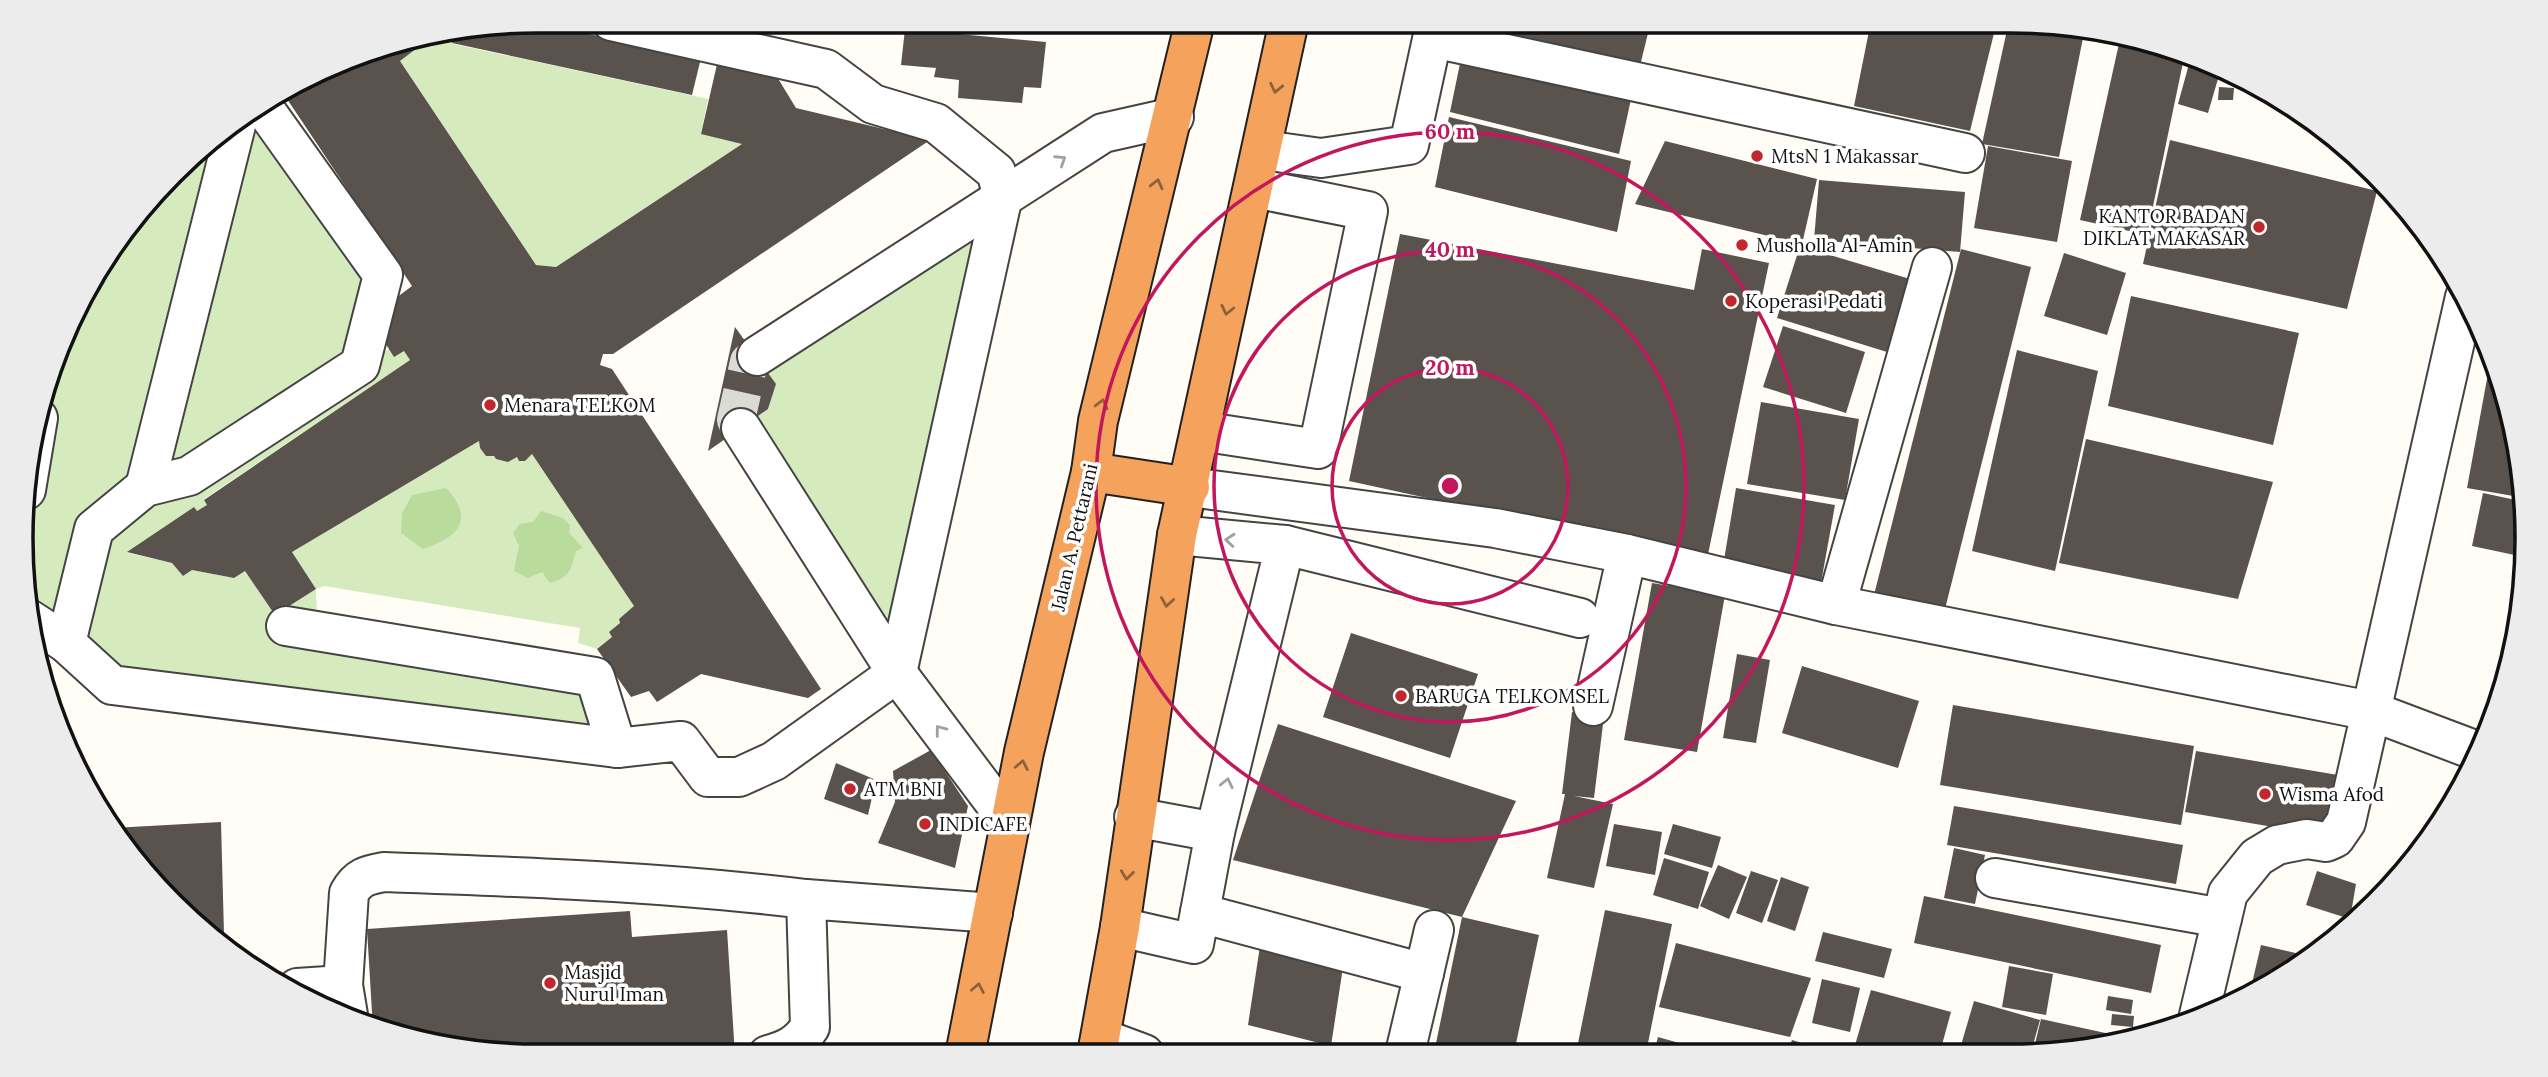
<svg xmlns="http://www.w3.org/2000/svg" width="2548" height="1077" font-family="Lora,serif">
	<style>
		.green { fill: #d5ebbd }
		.forest { fill: #b9dc9c }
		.building { fill: #5a524d }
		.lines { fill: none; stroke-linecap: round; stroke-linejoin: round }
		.minor-tunnel { stroke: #dbdad3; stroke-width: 38; stroke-dasharray: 38 19; stroke-linecap: butt }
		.minor-casing { stroke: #444; stroke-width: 42 }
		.highway-casing { stroke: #222; stroke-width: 42 }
		.minor { stroke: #fff; stroke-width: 38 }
		.highway { stroke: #f5a25d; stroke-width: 38 }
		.oneway { stroke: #8e613b }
		.oneway2 { stroke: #a0a0a0 }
		.ring { fill: none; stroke: #c2185b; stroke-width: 3.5 }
		.poi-dot { fill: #c4262e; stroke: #fff; stroke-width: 2.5 }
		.labels { text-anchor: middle; stroke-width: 7; stroke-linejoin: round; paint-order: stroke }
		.poi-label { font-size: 19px; fill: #111; stroke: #fff; text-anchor: start }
		.street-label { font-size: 19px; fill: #111; stroke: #fff }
		.rim { fill: none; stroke: #111; stroke-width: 3.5 }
		.centre { fill: #c2185b; stroke: #fff; stroke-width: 3.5 }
		.ring-label { font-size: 21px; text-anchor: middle; font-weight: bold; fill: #c2185b; stroke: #fff; stroke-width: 7; stroke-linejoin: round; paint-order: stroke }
	</style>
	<rect width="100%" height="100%" fill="#fffdf5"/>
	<g class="green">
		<polygon points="455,35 453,44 708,99 701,133 742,144 556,267 536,265 400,61 429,39"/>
		<polygon points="261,104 383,275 361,365 389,349 404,351 410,360 204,499 207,505 197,511 194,507 128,553 172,563 183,576 192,570 234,578 245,571 275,614 316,589 292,552 479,441 480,448 486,456 494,456 496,459 508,461 517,457 519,461 525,461 532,454 634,606 619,619 620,623 609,632 612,637 597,649 578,643 580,628 324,586 316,589 317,621 575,662 617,748 112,685 29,619 21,538 26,490 38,418 90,280 198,149"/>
		<polygon points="1003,196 897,673 741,428 768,409 776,384 757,356"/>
	</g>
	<g class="forest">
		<path d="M 446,488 C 476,520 458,537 423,549 L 401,533 L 402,513 L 412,495 Z"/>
		<path d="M 541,511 L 563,518 L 570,525 L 569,533 L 583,548 L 576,551 C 571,570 570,577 550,583 L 542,572 L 528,578 L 514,571 L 519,546 L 513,533 L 520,524 L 533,522 Z"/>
	</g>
	<g class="building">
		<polygon points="1468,21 1651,21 1637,78 1464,38"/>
		<polygon points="1871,21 1997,21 1970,131 1854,106"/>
		<polygon points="2009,21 2084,33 2059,157 1982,144"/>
		<polygon points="533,22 701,58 692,95 452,43 455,35"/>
		<polygon points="905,29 1046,42 1041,88 1024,87 1022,103 958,98 959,80 934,77 936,68 901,65"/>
		<polygon points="429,39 400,61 536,265 556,267 742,144 701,134 718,60 774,72 796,108 930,140 613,354 603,354 600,365 612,369 821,689 808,698 701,674 657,702 649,691 631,697 597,649 612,637 609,632 620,623 619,619 634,606 532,454 525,461 519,461 517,457 508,462 496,459 494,456 486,456 480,448 479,441 292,552 316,589 275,615 245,571 234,578 192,570 183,576 172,563 127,552 194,507 197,511 207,505 204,500 410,360 404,351 394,357 380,335 388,304 412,286 281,90 372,49"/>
		<polygon points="2120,39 2176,49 2185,53 2147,235 2080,220"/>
		<polygon points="1463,49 1633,90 1619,154 1450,112"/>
		<polygon points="2189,64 2220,72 2208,113 2178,104"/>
		<polygon points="2219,87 2234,88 2233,100 2218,100"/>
		<polygon points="1449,117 1631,161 1617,232 1435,187"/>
		<polygon points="2170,140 2377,191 2347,309 2143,264"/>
		<polygon points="1665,141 1817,179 1802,244 1635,204"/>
		<polygon points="1988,146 2072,161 2057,242 1974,228"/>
		<polygon points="1819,180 1965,192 1960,252 1814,240"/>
		<polygon points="1400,234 1694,290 1702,249 1769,263 1707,559 1349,481"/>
		<polygon points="1800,246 1910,279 1887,352 1777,318"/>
		<polygon points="1961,249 2031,267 1944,613 1874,595"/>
		<polygon points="2064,253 2126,273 2107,335 2044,316"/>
		<polygon points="2131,296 2299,333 2273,445 2108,406"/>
		<polygon points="1783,326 1865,352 1846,413 1763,387"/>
		<polygon points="735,327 776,384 768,409 708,451"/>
		<polygon points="2017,350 2098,371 2055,571 1972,551"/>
		<polygon points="2491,357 2509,405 2525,498 2467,488"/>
		<polygon points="1761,402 1859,419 1845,500 1747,484"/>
		<polygon points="2086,439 2273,482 2238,599 2059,563"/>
		<polygon points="1736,488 1835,505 1821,583 1723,566"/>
		<polygon points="2483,493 2525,502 2524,557 2472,546"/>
		<polygon points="1652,583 1725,595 1697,752 1624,740"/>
		<polygon points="1351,633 1478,674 1450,758 1323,717"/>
		<polygon points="1737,654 1770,660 1756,743 1723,738"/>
		<polygon points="1802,666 1919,701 1898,768 1782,733"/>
		<polygon points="1953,705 2194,746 2181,825 1940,785"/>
		<polygon points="1572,712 1604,716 1594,798 1574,796 1613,804 1594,888 1547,878 1565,794 1562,794"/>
		<polygon points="1278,724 1516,801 1462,917 1233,860"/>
		<polygon points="931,750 968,806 955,868 878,843 895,802 893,771"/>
		<polygon points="2196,751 2344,776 2333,837 2185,812"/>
		<polygon points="836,763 876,780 868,815 824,799"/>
		<polygon points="1954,806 2183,845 2176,884 1947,845"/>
		<polygon points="221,822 224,934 208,935 150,880 113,828"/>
		<polygon points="1614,824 1662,832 1655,875 1606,866"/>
		<polygon points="1673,824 1721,837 1712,868 1664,854"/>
		<polygon points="1954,848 1985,855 1975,904 1944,898"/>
		<polygon points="1664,858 1709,872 1698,909 1653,895"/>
		<polygon points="1718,865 1747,877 1729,919 1700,906"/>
		<polygon points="1751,871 1778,880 1762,923 1736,913"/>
		<polygon points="2317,871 2356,884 2350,919 2306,905"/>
		<polygon points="1781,877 1809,887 1795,931 1767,921"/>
		<polygon points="1924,896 2161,945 2151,993 1914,943"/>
		<polygon points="1605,910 1672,924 1646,1053 1576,1053"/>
		<polygon points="630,911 632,937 727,930 735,1055 538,1056 373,1029 367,929"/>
		<polygon points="1462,917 1539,935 1514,1053 1434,1053"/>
		<polygon points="1823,932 1892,949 1884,978 1815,961"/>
		<polygon points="1676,943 1811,978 1790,1037 1659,1007"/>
		<polygon points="2261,945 2308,956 2249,996"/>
		<polygon points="1260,946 1343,967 1331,1046 1248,1025"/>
		<polygon points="2009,966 2053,974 2046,1015 2002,1007"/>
		<polygon points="1822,979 1860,988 1850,1032 1812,1023"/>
		<polygon points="1871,990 1951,1012 1940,1052 1853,1052"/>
		<polygon points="2108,996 2133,1000 2131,1014 2106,1010"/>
		<polygon points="1974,1001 2040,1020 2031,1052 1959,1052"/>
		<polygon points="2112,1014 2134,1016 2133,1027 2111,1025"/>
		<polygon points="2041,1019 2124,1037 2077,1052 2033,1052"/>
		<polygon points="1658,1037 1711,1052 1711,1053 1654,1053"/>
		<polygon points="1792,1040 1831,1052 1787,1052"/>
	</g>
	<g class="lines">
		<polyline class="minor-tunnel" points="741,428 736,420 749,362 757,356"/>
		<defs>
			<g id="minor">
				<polyline points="1433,38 1965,153"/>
				<polyline points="1263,150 1321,158 1409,145 1436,21"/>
				<polyline points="757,356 1103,133 1174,117"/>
				<polyline points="741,428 897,673 1010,823"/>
				<polyline points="1200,431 1318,449 1368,211 1254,188"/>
				<polyline points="145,487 237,121"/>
				<polyline points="1190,487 1495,528 1627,554 1836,605 2371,711 2477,751"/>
				<polyline points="26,490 38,418"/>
				<polyline points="1285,545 1580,618"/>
				<polyline points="1836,605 1932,267"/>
				<polyline points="29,619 66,643 112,685 617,748 681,741 708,777 739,777 774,761 897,673 1003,196 996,172 936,123 873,104 826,69 611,21"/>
				<polyline points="286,626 595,677 617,748"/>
				<polyline points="66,643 94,529 145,487 189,476 360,365 383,275 261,104"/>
				<polyline points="1593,706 1627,554"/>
				<polyline points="1134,817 1215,832"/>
				<polyline points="1995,878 2222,918"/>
				<polyline points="1200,913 1424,973 1434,930"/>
				<polyline points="1120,927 1194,944 1215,832 1285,545 1177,535"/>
				<polyline points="297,988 343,985"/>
				<path d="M 348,1015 L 343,985 L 349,893 C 358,877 367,875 384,872 C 525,877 666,882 806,899"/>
				<polyline points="2199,1015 2228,893 2257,857 2277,845 2307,839 2326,842 2335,838 2346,822 2465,297"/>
				<polyline points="1101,1038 1144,1054"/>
				<polyline points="1405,1053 1424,973"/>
				<path d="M 768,1055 C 787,1050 799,1044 810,1027 L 806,899 L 993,913"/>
			</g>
			<g id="highway">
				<polyline points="1091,472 1190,487"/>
				<polyline points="1097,1054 1120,927 1177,535 1289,21"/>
				<polyline points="965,1055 1024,752 1091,472 1098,421 1195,21"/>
			</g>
		</defs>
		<use href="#minor" class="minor-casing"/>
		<use href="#highway" class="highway-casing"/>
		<use href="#minor" class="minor"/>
		<use href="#highway" class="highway"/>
	</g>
	<defs><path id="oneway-chevron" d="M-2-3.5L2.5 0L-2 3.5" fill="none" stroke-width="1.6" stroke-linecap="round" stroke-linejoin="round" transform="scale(1.75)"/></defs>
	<g class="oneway">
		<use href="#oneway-chevron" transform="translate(1276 88) rotate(102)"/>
		<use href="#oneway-chevron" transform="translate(1157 184) rotate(-76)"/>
		<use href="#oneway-chevron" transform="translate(1227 310) rotate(103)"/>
		<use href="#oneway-chevron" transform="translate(1102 404) rotate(-76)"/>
		<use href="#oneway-chevron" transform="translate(1167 602) rotate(99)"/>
		<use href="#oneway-chevron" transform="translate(1022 765) rotate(-79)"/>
		<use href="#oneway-chevron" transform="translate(1127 875) rotate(97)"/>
		<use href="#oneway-chevron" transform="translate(978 988) rotate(-79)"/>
	</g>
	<g class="oneway2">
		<use href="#oneway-chevron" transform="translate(1061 160) rotate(-33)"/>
		<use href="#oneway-chevron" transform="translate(1230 540) rotate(-175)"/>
		<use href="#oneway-chevron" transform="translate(940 730) rotate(-127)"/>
		<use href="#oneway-chevron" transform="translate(1227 783) rotate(-77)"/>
	</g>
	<g class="ring">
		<circle cx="1450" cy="486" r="118"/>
		<circle cx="1450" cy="486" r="236"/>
		<circle cx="1450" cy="486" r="354"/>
	</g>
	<g class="poi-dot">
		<circle cx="1757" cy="156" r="7"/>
		<circle cx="2259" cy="227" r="7"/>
		<circle cx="1742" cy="245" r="7"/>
		<circle cx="1731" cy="301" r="7"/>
		<circle cx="490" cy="405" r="7"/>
		<circle cx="1401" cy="696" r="7"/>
		<circle cx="850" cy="789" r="7"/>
		<circle cx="2265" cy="794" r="7"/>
		<circle cx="925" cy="824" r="7"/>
		<circle cx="550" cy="983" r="7"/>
	</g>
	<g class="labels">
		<g class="poi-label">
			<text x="1771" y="163">MtsN 1 Makassar</text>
			<text x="2245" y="223" text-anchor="end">KANTOR BADAN<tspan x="2245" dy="22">DIKLAT MAKASAR</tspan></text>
			<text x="1756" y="252">Musholla Al-Amin</text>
			<text x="1745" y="308">Koperasi Pedati</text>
			<text x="504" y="412">Menara TELKOM</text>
			<text x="1415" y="703">BARUGA TELKOMSEL</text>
			<text x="864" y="796">ATM BNI</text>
			<text x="2279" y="801">Wisma Afod</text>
			<text x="939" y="831">INDICAFE</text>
			<text x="564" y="979">Masjid<tspan x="564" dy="22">Nurul Iman</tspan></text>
		</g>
		<g class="street-label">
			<text transform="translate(1074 537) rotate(-77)" y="7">Jalan A. Pettarani</text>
		</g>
	</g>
	<path d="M0 0H2548V1077H0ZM538 33H2010A505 505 0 0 1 2515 538V539A505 505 0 0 1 2010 1044H538A505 505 0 0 1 33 539V538A505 505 0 0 1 538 33Z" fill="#ececec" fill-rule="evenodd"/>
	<path class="rim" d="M538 33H2010A505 505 0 0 1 2515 538V539A505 505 0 0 1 2010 1044H538A505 505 0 0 1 33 539V538A505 505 0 0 1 538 33Z"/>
	<circle cx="1450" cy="486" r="10" class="centre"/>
	<g class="ring-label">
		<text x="1450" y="139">60 m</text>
		<text x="1450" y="257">40 m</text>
		<text x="1450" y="375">20 m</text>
	</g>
</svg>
